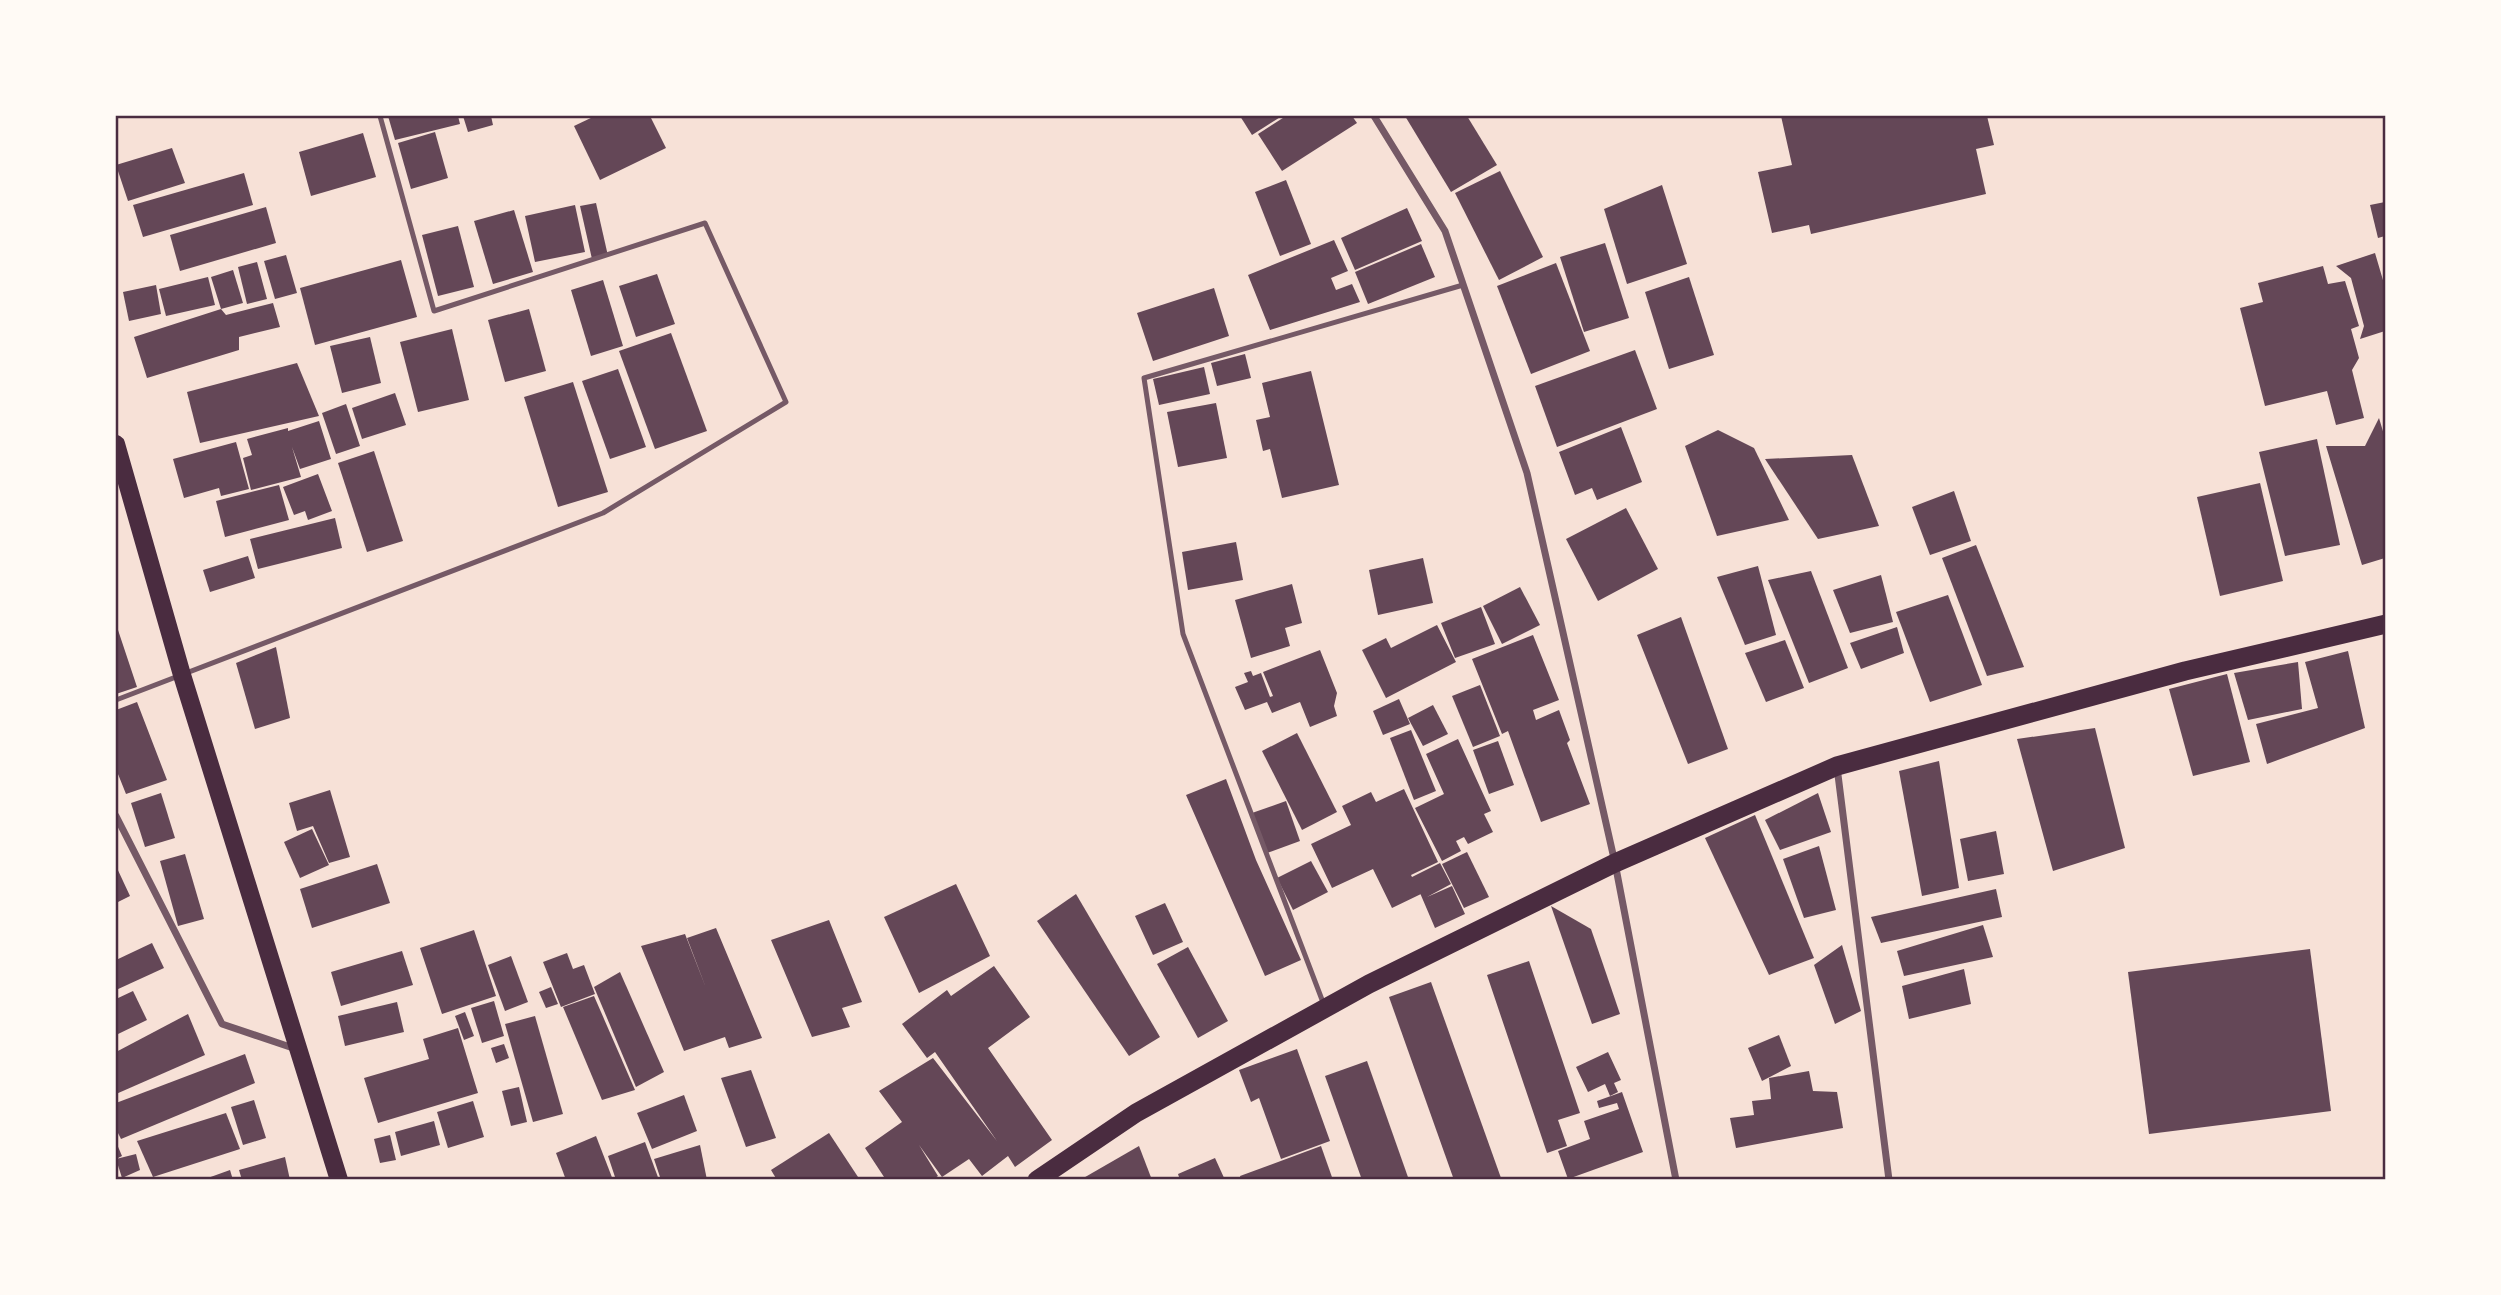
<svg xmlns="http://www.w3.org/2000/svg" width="2501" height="1295" font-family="'Fira Sans Condensed',sans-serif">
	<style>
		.building { fill: #644757 }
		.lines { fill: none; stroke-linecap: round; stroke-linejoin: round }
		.service { stroke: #755966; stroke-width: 5 }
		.minor { stroke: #755966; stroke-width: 7 }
		.primary { stroke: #4a2c40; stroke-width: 18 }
		.trunk { stroke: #4a2c40; stroke-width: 19 }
		.neatline { fill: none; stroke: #4a2c40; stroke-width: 2.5 }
	</style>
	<rect width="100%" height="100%" fill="#f7e1d7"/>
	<g class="building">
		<polygon points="388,116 458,116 460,124 395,140"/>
		<polygon points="463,116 491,116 493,125 468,132"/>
		<polygon points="595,116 650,116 666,148 600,180 574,126"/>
		<polygon points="1240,116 1282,116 1252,135"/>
		<polygon points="1286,116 1352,116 1357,123 1282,171 1258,134"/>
		<polygon points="1405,116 1467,116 1497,165 1451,192"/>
		<polygon points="1781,116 1987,116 1994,145 1976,149 1986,194 1811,234 1809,225 1772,233 1758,172 1792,165"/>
		<polygon points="435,132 448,178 411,189 398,143"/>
		<polygon points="363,133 376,177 311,196 299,152"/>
		<polygon points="172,148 185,183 128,201 116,165"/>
		<polygon points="1500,171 1543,257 1499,280 1455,193"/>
		<polygon points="244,173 253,205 143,237 133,205"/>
		<polygon points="1286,180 1311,244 1280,256 1255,192"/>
		<polygon points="1662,185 1687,264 1627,284 1604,209"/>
		<polygon points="2385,202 2385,236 2378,238 2370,205"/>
		<polygon points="596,203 608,256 592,259 580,206"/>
		<polygon points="575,205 585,252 535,262 525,216"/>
		<polygon points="266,207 276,243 180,271 170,235"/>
		<polygon points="1407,208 1422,241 1355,270 1341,238"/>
		<polygon points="514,210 533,272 493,284 474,221"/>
		<polygon points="458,226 474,287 438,296 422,235"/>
		<polygon points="1334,240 1348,271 1331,278 1336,290 1352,284 1360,302 1270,330 1248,275"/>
		<polygon points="1605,243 1629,318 1584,332 1560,257"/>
		<polygon points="1421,244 1435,277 1368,304 1355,272"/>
		<polygon points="2375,253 2385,287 2385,331 2360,339 2364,326 2351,278 2336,266"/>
		<polygon points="286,255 297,293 275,299 264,261"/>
		<polygon points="401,260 417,317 315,345 300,288"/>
		<polygon points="257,262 267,299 247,304 238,267"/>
		<polygon points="1556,263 1590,351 1531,374 1497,286"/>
		<polygon points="2323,266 2328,284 2345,281 2359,326 2351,329 2359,358 2352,370 2364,418 2336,425 2327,391 2265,406 2240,308 2263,302 2258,283"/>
		<polygon points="233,270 243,303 221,309 211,277"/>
		<polygon points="657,274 675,324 636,337 619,286"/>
		<polygon points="208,277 215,305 166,316 159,289"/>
		<polygon points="1689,277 1714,355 1669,369 1645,292"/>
		<polygon points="603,280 623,346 591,356 571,290"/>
		<polygon points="156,285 161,314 129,321 123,292"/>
		<polygon points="1214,288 1229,336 1153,361 1137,313"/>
		<polygon points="273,303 280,327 239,337 239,350 147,378 134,337 221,309 226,315"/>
		<polygon points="529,309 546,371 505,382 488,320"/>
		<polygon points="452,329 469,400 418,412 400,342"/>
		<polygon points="671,333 707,431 655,449 619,351"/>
		<polygon points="370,337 381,383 342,393 330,346"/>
		<polygon points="1635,350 1657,409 1557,447 1535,386"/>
		<polygon points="1245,354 1251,378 1217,386 1211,363"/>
		<polygon points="297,363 319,416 200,443 187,392"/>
		<polygon points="1204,367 1210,394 1159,405 1153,379"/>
		<polygon points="618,369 646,447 610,459 582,381"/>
		<polygon points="1311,371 1339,485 1282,498 1270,449 1263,451 1256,420 1270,417 1262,383"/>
		<polygon points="573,382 608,492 558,507 524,397"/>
		<polygon points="395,393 406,425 362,439 352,408"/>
		<polygon points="1216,403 1227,458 1178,467 1167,412"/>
		<polygon points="346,404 360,446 336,454 322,413"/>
		<polygon points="2379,418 2385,438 2385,558 2362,565 2326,446 2365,446"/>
		<polygon points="319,421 331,459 300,469 292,447 301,477 251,490 243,458 252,455 247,439 288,428 288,431"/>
		<polygon points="1621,427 1642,482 1597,500 1592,488 1575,495 1559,452"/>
		<polygon points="1718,430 1754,448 1789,520 1717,536 1685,446"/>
		<polygon points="2317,439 2340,545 2285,556 2259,452"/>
		<polygon points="236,442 249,489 221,496 219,488 184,498 173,459"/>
		<polygon points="374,451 403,541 367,552 338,463"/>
		<polygon points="1852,455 1879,526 1818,539 1765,459"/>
		<polygon points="318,474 332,511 308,520 305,511 294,515 283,487"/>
		<polygon points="2260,483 2283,581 2220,596 2197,497"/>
		<polygon points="279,485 289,520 225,537 216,501"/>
		<polygon points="1954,491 1971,541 1930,555 1912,507"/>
		<polygon points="1626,508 1658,569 1598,601 1566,539"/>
		<polygon points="335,518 342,548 258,569 250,539"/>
		<polygon points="1236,542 1243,580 1188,590 1182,552"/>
		<polygon points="1976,545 2024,667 1987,676 1942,558"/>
		<polygon points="248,556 255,578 210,592 203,570"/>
		<polygon points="1423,558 1433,603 1378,615 1369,570"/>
		<polygon points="1758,566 1776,635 1745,645 1717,577"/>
		<polygon points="1811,571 1848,668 1809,683 1768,580"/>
		<polygon points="1881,575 1893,622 1850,633 1833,590"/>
		<polygon points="1292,584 1302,623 1285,628 1290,646 1251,658 1235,600"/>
		<polygon points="1520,587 1540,625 1502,644 1483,606"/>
		<polygon points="1948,595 1982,685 1930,702 1896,612"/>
		<polygon points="1481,607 1495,644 1455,658 1441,623"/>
		<polygon points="1681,617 1728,749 1688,764 1637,635"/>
		<polygon points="116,624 137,687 116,694"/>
		<polygon points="1437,625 1456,662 1386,698 1362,650 1386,638 1391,648"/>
		<polygon points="1897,627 1904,653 1861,669 1850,643"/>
		<polygon points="1533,635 1559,700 1533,710 1536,720 1559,710 1570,740 1567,743 1590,804 1541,822 1508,731 1502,734 1472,659"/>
		<polygon points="1785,640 1804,688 1766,702 1745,653"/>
		<polygon points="276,647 290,718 255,729 236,663"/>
		<polygon points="1320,650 1337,693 1334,706 1337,716 1310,727 1300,702 1272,713 1267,702 1245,710 1235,687 1248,682 1244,673 1251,671 1253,676 1261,673 1270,697 1273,696 1263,672"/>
		<polygon points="2348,651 2365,728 2267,764 2256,724 2318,708 2305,662"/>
		<polygon points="2298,662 2302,709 2248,720 2234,673"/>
		<polygon points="2227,674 2250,762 2193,776 2169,689"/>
		<polygon points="1480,685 1500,736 1473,747 1452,696"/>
		<polygon points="1399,699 1410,724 1383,735 1373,711"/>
		<polygon points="137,702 167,780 126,794 116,769 116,731 118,730 116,710"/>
		<polygon points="1433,705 1448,734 1423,746 1408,718"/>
		<polygon points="2095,728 2125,848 2053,871 2017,739"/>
		<polygon points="1411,730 1436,791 1414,800 1390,738"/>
		<polygon points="1297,733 1337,812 1302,830 1262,751"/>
		<polygon points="1458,739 1491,811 1484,814 1493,832 1468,844 1464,837 1456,841 1461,851 1442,861 1415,808 1444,794 1426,754"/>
		<polygon points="1498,741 1514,785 1489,794 1473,750"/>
		<polygon points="1939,761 1959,888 1922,896 1899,771"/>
		<polygon points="1226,779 1256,860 1301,960 1265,976 1186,795"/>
		<polygon points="1404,789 1438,862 1411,875 1412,877 1440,863 1451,884 1427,897 1452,886 1465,914 1435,928 1417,886 1421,894 1392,908 1373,869 1332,888 1311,844 1351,825 1342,806 1371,792 1376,802"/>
		<polygon points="330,790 350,857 329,863 313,826 297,831 289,803"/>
		<polygon points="161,793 175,838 145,847 131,803"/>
		<polygon points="1818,793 1831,832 1780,850 1765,820"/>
		<polygon points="1286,801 1300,841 1267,853 1252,813"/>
		<polygon points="1755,815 1814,958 1769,975 1705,838"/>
		<polygon points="312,829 329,865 300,878 284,842"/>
		<polygon points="1996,831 2004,874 1968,881 1960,839"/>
		<polygon points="1819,846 1836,910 1804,918 1783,859"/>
		<polygon points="1467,852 1489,897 1464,908 1442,864"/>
		<polygon points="185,854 204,919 178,926 160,861"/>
		<polygon points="1311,861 1328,892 1293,910 1277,878"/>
		<polygon points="377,864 390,903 312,928 300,889"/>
		<polygon points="116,866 130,896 116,903"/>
		<polygon points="956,884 990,956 919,993 884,917"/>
		<polygon points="1996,889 2002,917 1881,943 1871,917"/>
		<polygon points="1076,894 1160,1037 1129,1056 1037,921"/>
		<polygon points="1165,903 1183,942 1153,955 1135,916"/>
		<polygon points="1551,906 1591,929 1620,1014 1592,1024"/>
		<polygon points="829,920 862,1002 842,1008 850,1027 812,1037 771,940"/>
		<polygon points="1983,925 1993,957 1904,976 1897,951"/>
		<polygon points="716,928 762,1038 729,1048 725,1037 684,1051 641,946 685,934 706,988 687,938"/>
		<polygon points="474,930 496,996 442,1014 420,948"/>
		<polygon points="152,943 164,968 116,990 116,960"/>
		<polygon points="1842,945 1861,1011 1835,1024 1814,965"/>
		<polygon points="1188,947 1228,1021 1198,1038 1157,964"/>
		<polygon points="2310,949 2331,1111 2149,1134 2128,972"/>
		<polygon points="402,951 413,985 341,1006 331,972"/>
		<polygon points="567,953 573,969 584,965 595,994 561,1007 543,962"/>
		<polygon points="511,956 528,1002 505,1011 488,965"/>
		<polygon points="1529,961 1580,1113 1558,1120 1567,1146 1547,1153 1487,975"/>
		<polygon points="994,966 1030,1017 988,1048 1052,1140 1015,1167 1008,1156 982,1176 969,1159 942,1177 919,1145 938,1176 932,1180 886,1180 865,1148 902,1122 879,1091 933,1058 997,1141 935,1052 927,1058 902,1024 947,990 951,996"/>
		<polygon points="1964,969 1971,1004 1909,1019 1902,986"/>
		<polygon points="620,972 664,1072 636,1087 594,987"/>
		<polygon points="1431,982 1501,1178 1496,1180 1454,1180 1389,997"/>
		<polygon points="551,987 558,1004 546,1008 539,992"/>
		<polygon points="133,991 147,1020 116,1035 116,999"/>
		<polygon points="594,996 635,1090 602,1100 563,1007"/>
		<polygon points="494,1001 504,1036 482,1043 471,1008"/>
		<polygon points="397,1002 404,1032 345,1046 338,1016"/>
		<polygon points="465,1012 474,1036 464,1040 455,1016"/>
		<polygon points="188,1014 205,1055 116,1094 116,1052"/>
		<polygon points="535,1016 563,1114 533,1122 505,1024"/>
		<polygon points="458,1028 478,1093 378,1123 364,1078 429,1059 423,1039"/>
		<polygon points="1779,1035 1791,1066 1762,1081 1748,1048"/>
		<polygon points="504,1044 509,1058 496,1063 491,1048"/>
		<polygon points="1297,1049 1330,1141 1281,1159 1259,1098 1251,1102 1239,1070"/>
		<polygon points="1608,1052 1621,1080 1614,1083 1618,1092 1610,1096 1605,1084 1588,1092 1576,1067"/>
		<polygon points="245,1054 255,1083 121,1139 116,1129 116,1103"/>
		<polygon points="1367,1061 1409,1180 1362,1180 1325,1076"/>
		<polygon points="751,1070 776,1138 746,1147 721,1078"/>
		<polygon points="1809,1071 1813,1091 1837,1092 1843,1128 1736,1148 1730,1118 1754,1115 1752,1101 1771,1099 1769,1078"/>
		<polygon points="519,1087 527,1122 511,1126 502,1091"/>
		<polygon points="1622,1092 1643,1152 1568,1179 1558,1151 1590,1139 1584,1121 1619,1109 1617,1103 1599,1108 1597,1101"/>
		<polygon points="684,1095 697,1131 652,1149 637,1113"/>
		<polygon points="254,1100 266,1138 243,1145 231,1107"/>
		<polygon points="473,1101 484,1137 448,1148 437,1112"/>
		<polygon points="226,1113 240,1149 153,1177 137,1141"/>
		<polygon points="434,1121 440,1145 401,1156 395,1132"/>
		<polygon points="829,1133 860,1180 777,1180 771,1170"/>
		<polygon points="390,1135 396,1160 380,1163 374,1139"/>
		<polygon points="596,1136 613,1180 566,1180 556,1153"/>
		<polygon points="116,1142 122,1156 116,1159"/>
		<polygon points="645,1142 659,1180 616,1180 608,1156"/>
		<polygon points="700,1145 707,1180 661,1180 654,1159"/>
		<polygon points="1139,1146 1152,1180 1080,1180"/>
		<polygon points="1321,1146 1333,1180 1241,1180 1240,1176"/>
		<polygon points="136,1154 140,1170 122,1178 116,1159"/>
		<polygon points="285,1157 290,1180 242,1180 239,1170"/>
		<polygon points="1215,1158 1225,1180 1180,1180 1178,1174"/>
		<polygon points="230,1170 233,1180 205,1180 205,1179"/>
	</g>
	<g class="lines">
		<g class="service">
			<polyline points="116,700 603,513 786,402 705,223 434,311 380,116"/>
			<polyline points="1324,1005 1183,634 1144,378 1463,285"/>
		</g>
		<g class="minor">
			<polyline points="1374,116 1445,231 1527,473 1615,863 1676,1180"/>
			<polyline points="1837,767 1889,1180"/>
			<polyline points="116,816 222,1024 296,1049"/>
		</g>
		<polyline class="primary" points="116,444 182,675 339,1180"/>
		<polyline class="trunk" points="1037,1180 1136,1113 1369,984 1615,863 1837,766 2185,671 2386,624"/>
	</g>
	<rect width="2501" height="1295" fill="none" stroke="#fffaf5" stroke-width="234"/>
	<rect x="117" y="117" width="2267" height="1061" class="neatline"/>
</svg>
